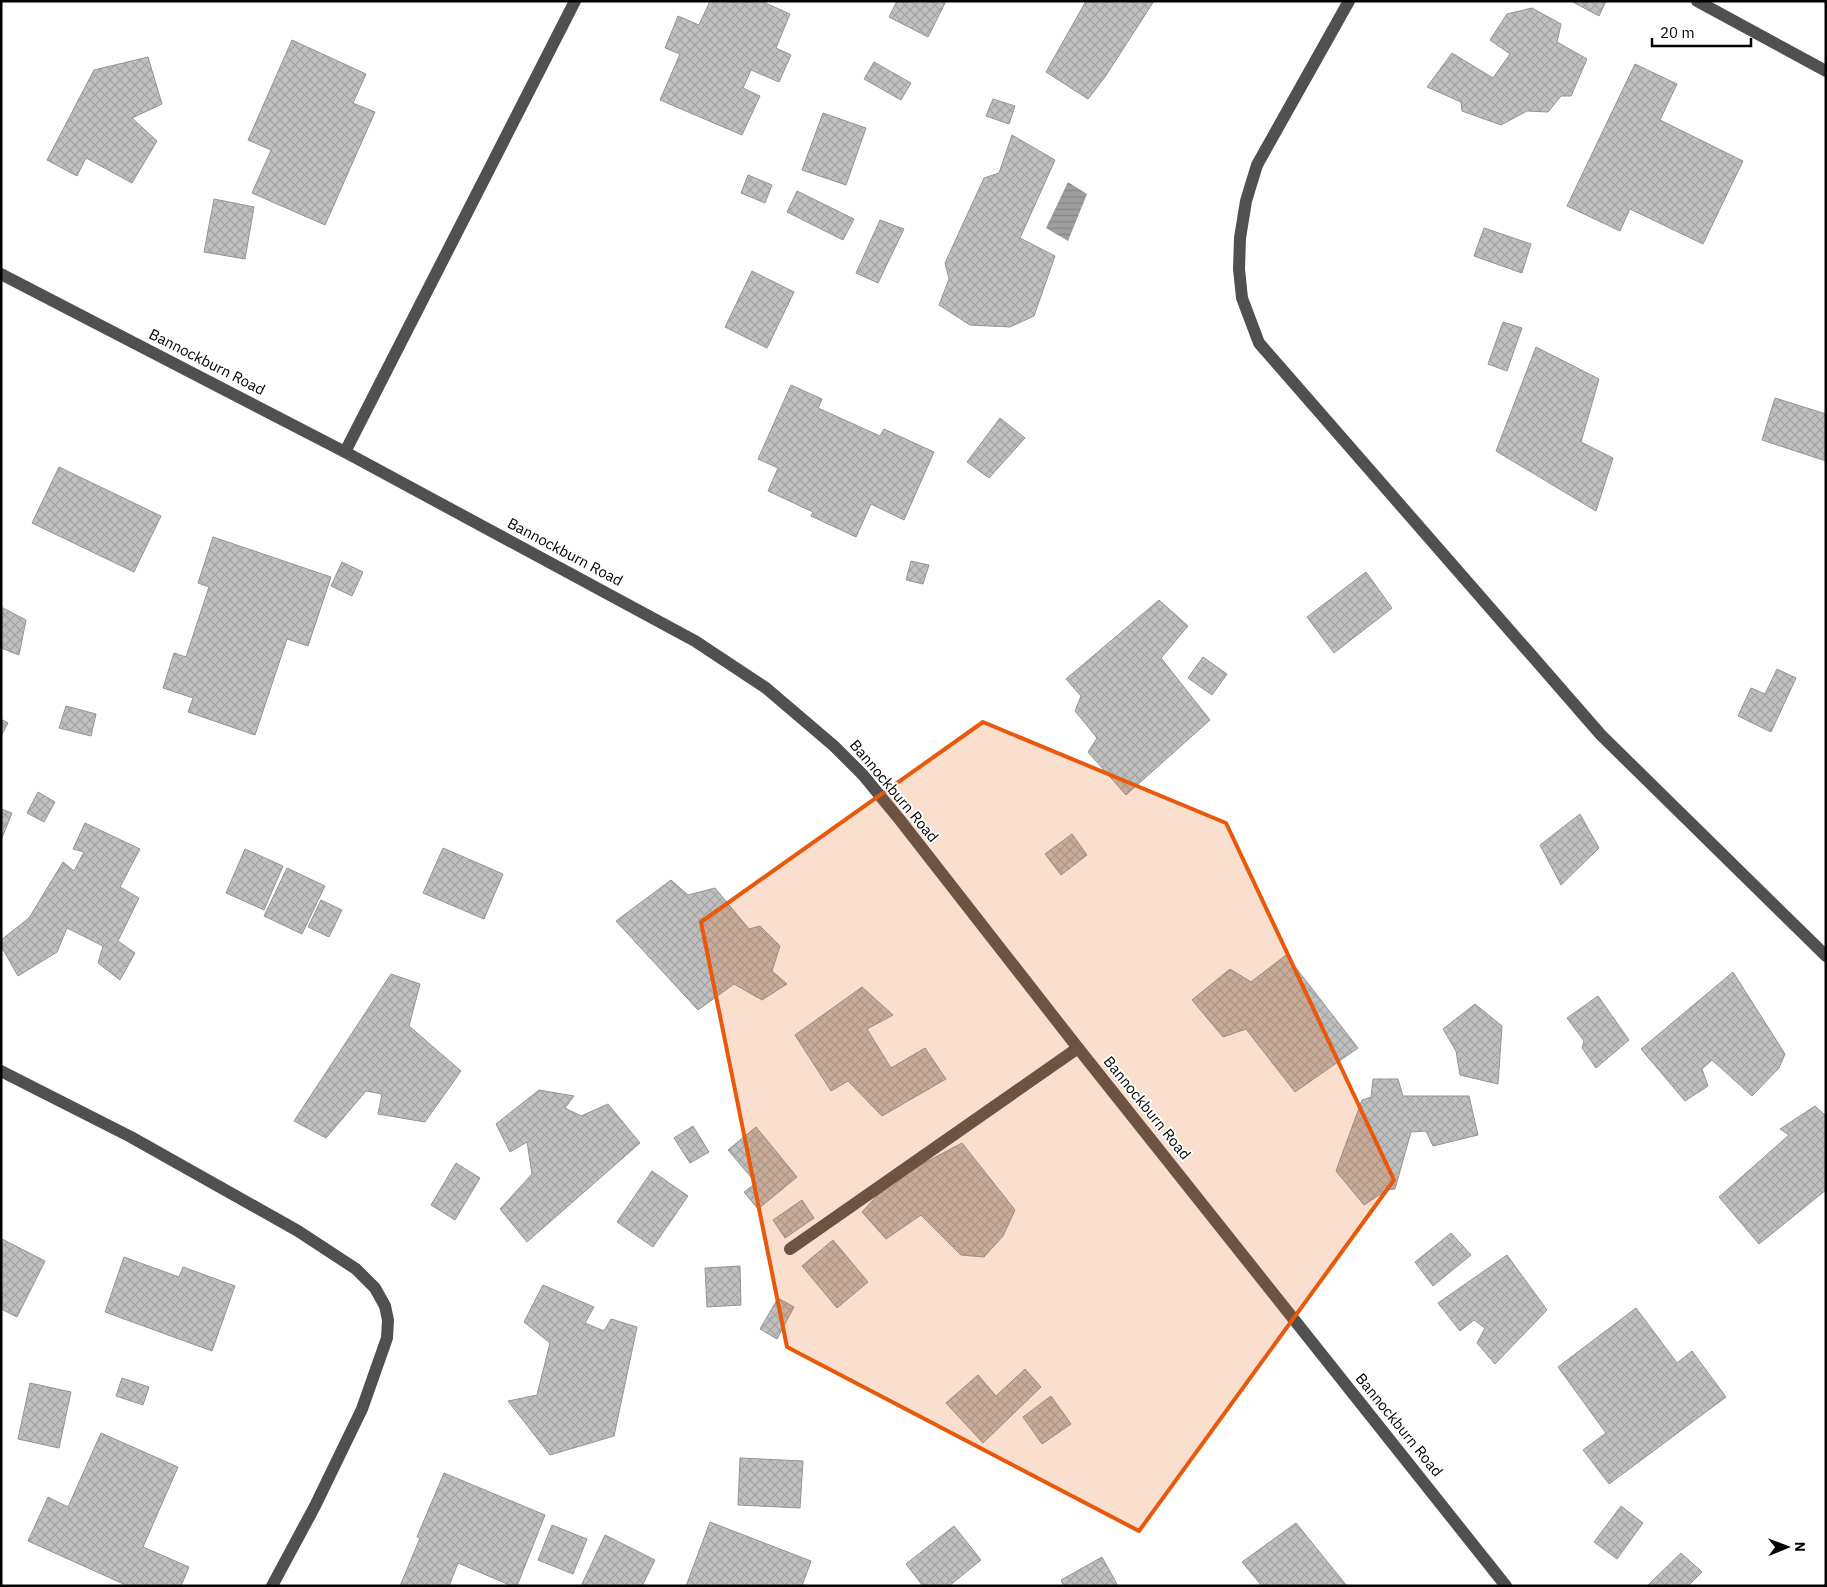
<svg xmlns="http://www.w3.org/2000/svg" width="1827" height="1587" font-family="'IBM Plex Sans',sans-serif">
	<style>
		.water { fill: url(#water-rules) }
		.building { fill: url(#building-cross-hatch); stroke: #949494 }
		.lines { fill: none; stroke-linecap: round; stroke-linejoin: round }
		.minor { stroke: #505050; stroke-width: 12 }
		.marked { fill: #e8590c; fill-opacity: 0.2; stroke: #e8590c; stroke-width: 4; stroke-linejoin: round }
		.labels { text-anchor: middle; stroke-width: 4; stroke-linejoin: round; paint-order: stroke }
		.street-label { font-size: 15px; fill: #000; stroke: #fff }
	</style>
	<defs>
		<pattern id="water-rules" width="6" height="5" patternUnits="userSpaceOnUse" patternTransform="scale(1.25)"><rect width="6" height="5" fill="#9e9e9e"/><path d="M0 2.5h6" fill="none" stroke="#868686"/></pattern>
		<pattern id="building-cross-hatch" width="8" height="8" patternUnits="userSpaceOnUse" patternTransform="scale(1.25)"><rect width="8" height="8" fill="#c0c0c0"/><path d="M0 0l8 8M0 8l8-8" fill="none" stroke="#a3a3a3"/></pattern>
	</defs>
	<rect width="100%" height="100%" fill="#fff"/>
	<polygon class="water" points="1068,182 1087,194 1068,241 1046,228"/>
	<g class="building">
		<polygon points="710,1 761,1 790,14 776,48 791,55 779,82 751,70 743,88 760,96 742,135 660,100 680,54 665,48 678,16 699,25"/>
		<polygon points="897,1 946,1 928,37 889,17"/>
		<polygon points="1086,1 1154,1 1105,77 1088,99 1046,72"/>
		<polygon points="1571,1 1606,1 1599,16"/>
		<polygon points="1532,8 1561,24 1557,42 1587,59 1571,96 1561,96 1548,112 1527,111 1501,125 1462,111 1461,102 1427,87 1452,53 1493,78 1510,54 1490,40 1507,14"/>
		<polygon points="292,40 366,74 353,103 375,112 325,225 252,193 271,150 248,140"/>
		<polygon points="148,57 162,104 132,118 157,141 132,183 86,158 77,176 47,160 94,70"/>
		<polygon points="874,62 911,83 901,100 864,79"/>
		<polygon points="1635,64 1677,84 1660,120 1743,161 1703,244 1630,209 1620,231 1567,206"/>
		<polygon points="993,99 1015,106 1009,124 986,116"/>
		<polygon points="823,113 866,128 846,185 802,170"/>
		<polygon points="1012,135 1055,160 1020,238 1055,256 1034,316 1010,327 970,325 939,305 949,279 945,263 984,178 999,173"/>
		<polygon points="748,175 772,185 765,203 741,193"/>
		<polygon points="797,191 854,219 843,240 787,212"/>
		<polygon points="214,199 254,207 245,259 204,252"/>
		<polygon points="880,220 904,229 878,283 856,273"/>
		<polygon points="1484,228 1531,244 1522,273 1474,256"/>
		<polygon points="752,271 794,292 767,348 725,327"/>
		<polygon points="1503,322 1522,328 1507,371 1488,364"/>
		<polygon points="1536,347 1599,379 1581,442 1613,458 1596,511 1496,451"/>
		<polygon points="791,385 822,399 818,408 880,436 884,429 934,452 904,520 871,504 856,537 811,516 813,512 768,491 778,468 758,459"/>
		<polygon points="1775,398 1826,414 1826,461 1762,440"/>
		<polygon points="1000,418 1025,438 989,478 967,462"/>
		<polygon points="59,467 161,516 134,572 32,523"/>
		<polygon points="213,537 331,577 308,646 287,639 255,735 188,712 193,698 163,688 174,653 186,657 209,587 198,583"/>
		<polygon points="911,561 929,565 923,584 906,580"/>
		<polygon points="342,562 363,572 352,596 331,586"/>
		<polygon points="1366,572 1392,608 1334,653 1307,617"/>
		<polygon points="1159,600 1188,626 1161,658 1210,720 1126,795 1088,752 1097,738 1075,711 1081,696 1066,679"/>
		<polygon points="1,607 26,620 19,655 1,648"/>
		<polygon points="1203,657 1227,674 1212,695 1188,678"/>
		<polygon points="1777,669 1796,678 1771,732 1738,716 1751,688 1765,694"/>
		<polygon points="66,706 96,714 91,736 59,728"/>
		<polygon points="1,719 8,723 1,736"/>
		<polygon points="38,792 55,802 44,822 27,813"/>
		<polygon points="1,809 12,813 1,840"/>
		<polygon points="1580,814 1599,848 1561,885 1540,845"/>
		<polygon points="85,823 140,849 120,887 139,898 118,941 135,953 120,980 98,963 103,946 67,928 57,952 18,976 1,946 1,940 29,918 63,862 74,871 84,852 73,849"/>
		<polygon points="1072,834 1087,855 1061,875 1045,854"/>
		<polygon points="443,848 503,874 484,919 423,893"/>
		<polygon points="245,849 283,866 264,910 226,893"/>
		<polygon points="287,868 325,886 302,934 264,916"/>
		<polygon points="671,880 688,895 715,888 749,929 760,926 780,946 772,971 787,984 762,1000 734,984 698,1010 616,921"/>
		<polygon points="321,900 342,910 329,937 308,927"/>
		<polygon points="1286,955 1358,1048 1295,1092 1246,1029 1223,1037 1192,1000 1230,969 1251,982"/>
		<polygon points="1733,972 1785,1054 1779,1068 1752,1096 1712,1060 1702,1069 1708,1086 1685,1101 1641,1049"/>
		<polygon points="391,974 420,984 409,1026 461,1071 425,1122 378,1114 382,1094 366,1091 326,1138 294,1121"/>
		<polygon points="862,987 893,1015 867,1029 891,1068 925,1048 946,1079 882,1116 848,1081 831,1091 795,1035"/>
		<polygon points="1598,996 1629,1040 1596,1068 1582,1048 1584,1041 1567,1018"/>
		<polygon points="1475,1004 1502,1026 1498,1084 1460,1075 1456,1051 1443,1029"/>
		<polygon points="1373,1079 1398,1079 1403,1096 1469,1096 1478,1135 1433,1146 1426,1131 1411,1132 1395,1189 1387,1190 1364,1205 1336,1171 1362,1100 1371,1097"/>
		<polygon points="539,1090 574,1096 565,1108 581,1116 608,1104 640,1143 527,1242 500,1209 532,1174 527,1142 510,1152 496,1124"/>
		<polygon points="1815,1106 1826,1116 1826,1190 1759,1244 1719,1197 1789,1135 1780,1129"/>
		<polygon points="693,1126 709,1152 690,1163 674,1138"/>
		<polygon points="756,1127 797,1177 758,1209 744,1192 756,1183 728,1150"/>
		<polygon points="962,1143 1015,1210 1003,1236 984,1257 961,1255 921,1215 886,1239 862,1212 892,1180"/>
		<polygon points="456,1163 480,1178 455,1220 431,1205"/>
		<polygon points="652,1171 688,1196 653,1247 617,1222"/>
		<polygon points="802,1200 814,1218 785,1238 773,1220"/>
		<polygon points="1451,1233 1471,1255 1433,1286 1415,1262"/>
		<polygon points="2,1239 45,1261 17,1317 1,1309"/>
		<polygon points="833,1240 868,1282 837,1308 802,1266"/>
		<polygon points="1507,1255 1547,1310 1495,1364 1477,1343 1485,1328 1474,1320 1460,1331 1438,1303"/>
		<polygon points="124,1257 179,1277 183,1267 235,1286 212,1351 105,1312"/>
		<polygon points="740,1266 741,1305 707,1307 705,1268"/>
		<polygon points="543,1285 594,1307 585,1323 604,1331 611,1319 637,1327 614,1436 550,1455 508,1401 537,1395 550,1343 524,1322"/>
		<polygon points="778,1298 794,1307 777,1339 760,1329"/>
		<polygon points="1636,1308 1677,1363 1692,1351 1726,1397 1609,1484 1583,1450 1606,1433 1558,1367"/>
		<polygon points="1025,1369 1041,1387 983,1443 946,1403 978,1375 996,1396"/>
		<polygon points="122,1378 149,1387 143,1405 116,1396"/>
		<polygon points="30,1383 71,1392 59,1448 18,1439"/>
		<polygon points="1051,1396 1071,1424 1042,1444 1023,1417"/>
		<polygon points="101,1433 178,1467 143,1547 189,1567 181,1586 128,1586 28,1541 48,1497 68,1507"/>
		<polygon points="740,1458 803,1461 800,1508 738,1505"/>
		<polygon points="444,1473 545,1515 517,1586 512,1586 458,1563 449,1586 400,1586 420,1538 417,1537"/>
		<polygon points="1621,1506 1643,1523 1617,1559 1594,1542"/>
		<polygon points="710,1522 811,1561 802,1586 686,1586"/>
		<polygon points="1296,1523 1347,1586 1262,1586 1242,1562"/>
		<polygon points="552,1525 587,1539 573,1574 538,1560"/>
		<polygon points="954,1526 981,1560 949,1586 923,1586 906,1564"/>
		<polygon points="605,1535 655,1560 642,1586 587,1586 582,1584"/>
		<polygon points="1681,1553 1702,1572 1688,1586 1647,1586"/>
		<polygon points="1102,1557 1118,1586 1064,1586 1061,1580"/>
	</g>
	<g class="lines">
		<g class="minor">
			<polyline points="1349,1 1257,165 1246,201 1240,238 1239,269 1242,298 1259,343 1601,735 1826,956"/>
			<polyline points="1697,1 1826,71"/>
			<polyline points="1,274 345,452 695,641 766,688 834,746 863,775 900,820 1078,1048 1506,1586"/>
			<polyline points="345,452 575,1"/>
			<polyline points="1,1071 131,1137 298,1231 356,1269 375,1288 385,1306 388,1320 387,1338 362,1409 315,1506 272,1586"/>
			<polyline points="790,1249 1078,1048"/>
		</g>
	</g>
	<path class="marked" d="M 983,722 L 1226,823 L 1394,1180 L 1139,1531 L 787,1347 L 701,922 Z"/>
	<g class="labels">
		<g class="street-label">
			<text transform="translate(207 362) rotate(27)" y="5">Bannockburn Road</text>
			<text transform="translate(565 552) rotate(28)" y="5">Bannockburn Road</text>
			<text transform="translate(894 791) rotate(50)" y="5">Bannockburn Road</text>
			<text transform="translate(1147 1108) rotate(51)" y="5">Bannockburn Road</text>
			<text transform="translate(1399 1425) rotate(51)" y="5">Bannockburn Road</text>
		</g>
	</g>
	<rect width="1827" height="1587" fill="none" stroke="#000000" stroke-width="5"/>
	<g transform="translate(1787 1547) rotate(89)" stroke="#ffffff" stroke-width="4" paint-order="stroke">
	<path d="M0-4L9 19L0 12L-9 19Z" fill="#000000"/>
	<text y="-8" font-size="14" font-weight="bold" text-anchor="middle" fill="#000000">N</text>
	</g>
	<path d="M1652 38v8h99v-8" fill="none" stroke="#000000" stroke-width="2.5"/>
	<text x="1660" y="38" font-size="15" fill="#000000" stroke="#ffffff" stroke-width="4" paint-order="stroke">20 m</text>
</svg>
